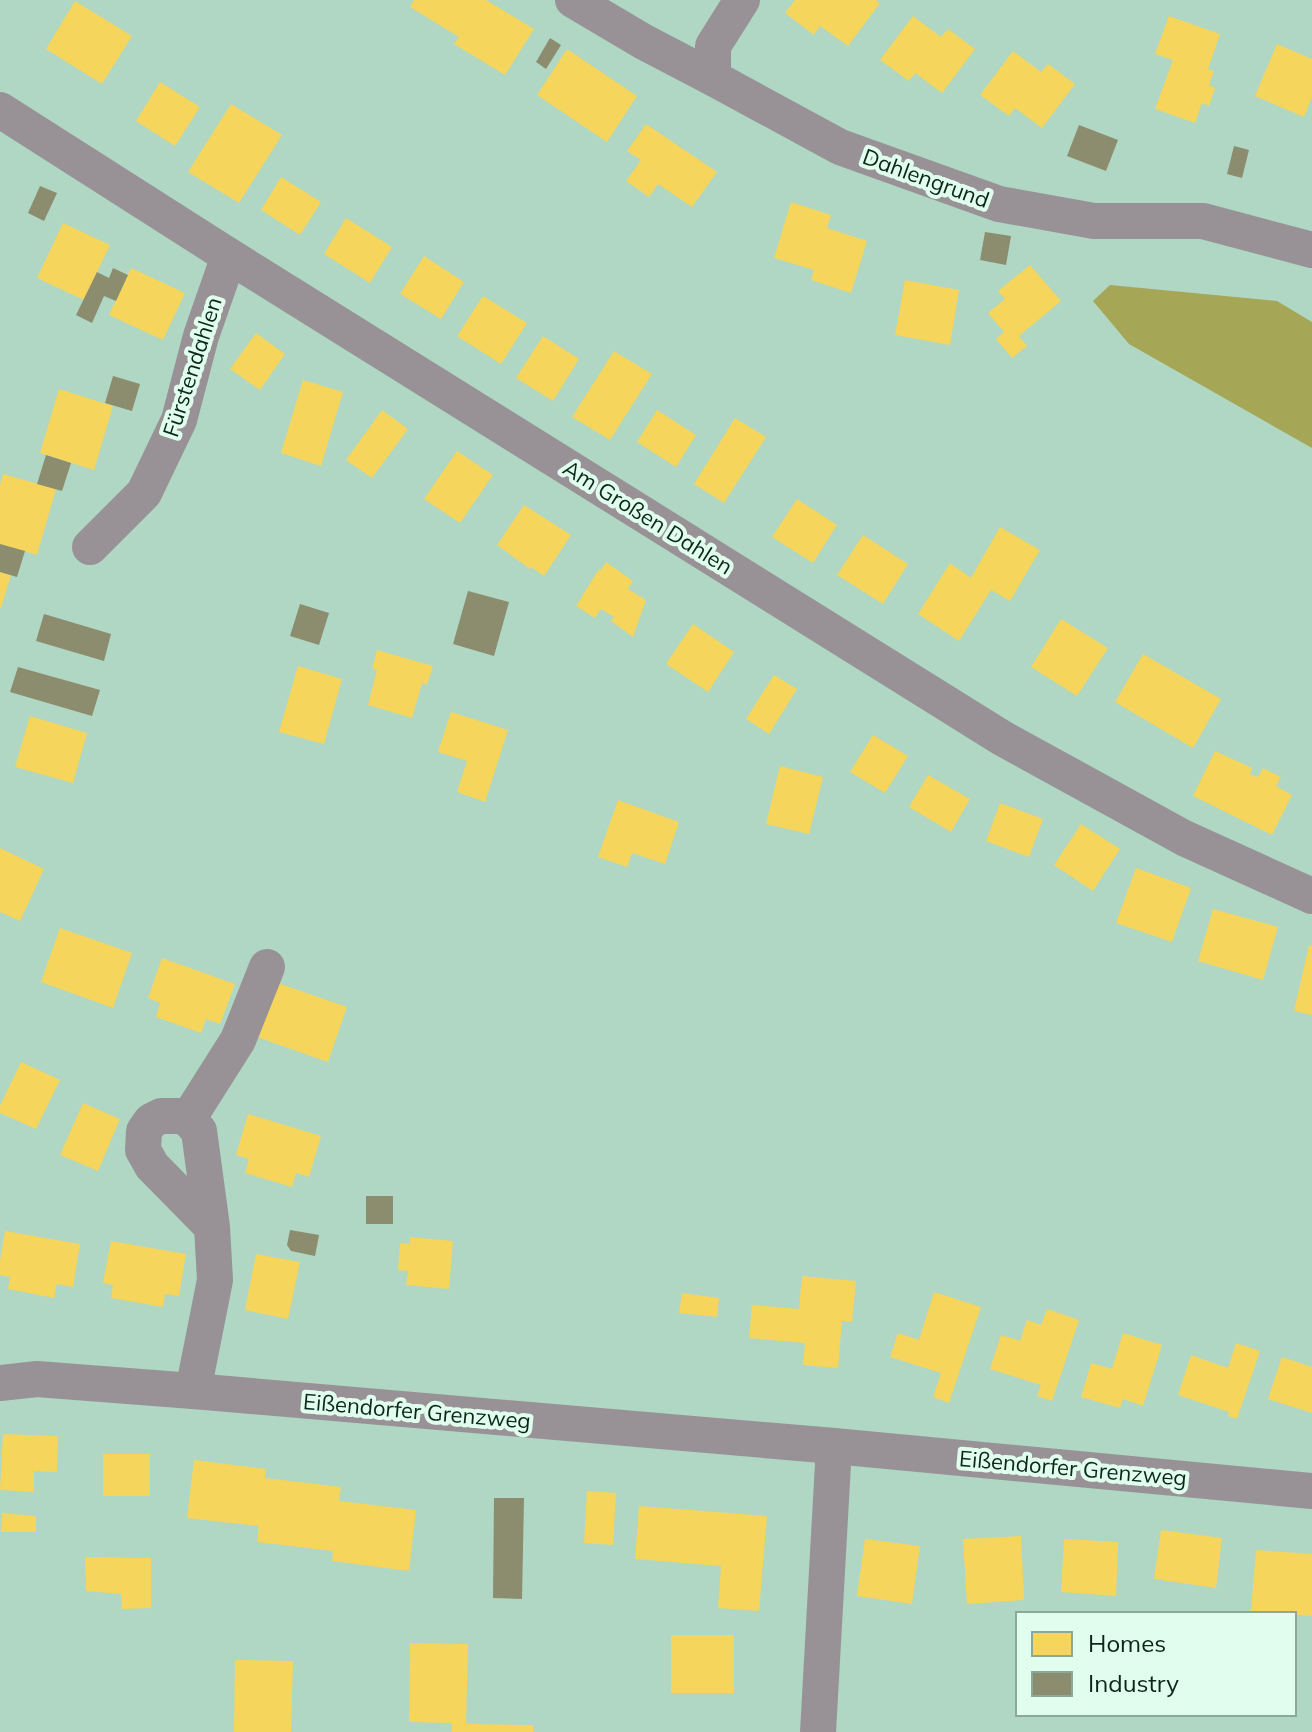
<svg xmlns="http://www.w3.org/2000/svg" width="1312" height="1732" font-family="Mulish,sans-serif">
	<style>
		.water { fill: #a5a757 }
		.homes { fill: #f6d55c }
		.industry { fill: #8c8c6e }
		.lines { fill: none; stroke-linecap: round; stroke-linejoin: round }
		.minor { stroke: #989297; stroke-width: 36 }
		.labels { text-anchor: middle; stroke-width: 8; stroke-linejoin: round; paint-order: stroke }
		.street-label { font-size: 22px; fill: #09281b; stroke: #e1fdee }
	</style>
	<rect width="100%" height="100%" fill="#afd7c3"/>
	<polygon class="water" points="1110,285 1277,301 1312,322 1312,448 1129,344 1093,301"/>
	<g class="homes">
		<polygon points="414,0 486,0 534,29 505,75 454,44 459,37 410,7"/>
		<polygon points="795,0 876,0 880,3 848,46 820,26 814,35 785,13"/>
		<polygon points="75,1 132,36 102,84 46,49"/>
		<polygon points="913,16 941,37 948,29 975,49 942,93 915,73 909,81 880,60"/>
		<polygon points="1169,16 1220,34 1208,69 1214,71 1209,85 1215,88 1209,106 1202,103 1195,123 1155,109 1173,60 1155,54"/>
		<polygon points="1277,44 1312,59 1312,97 1304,117 1255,96"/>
		<polygon points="567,49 637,96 607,142 537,95"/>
		<polygon points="1013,51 1041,72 1048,64 1075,84 1042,128 1015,108 1009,116 980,95"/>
		<polygon points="160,82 200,107 175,146 136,121"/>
		<polygon points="231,104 282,135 239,203 188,172"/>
		<polygon points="646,124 717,172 692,207 658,184 649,197 626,181 641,160 627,151"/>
		<polygon points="281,177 321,202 300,235 261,210"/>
		<polygon points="791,202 831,215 827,228 867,241 851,293 811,280 814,270 774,258"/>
		<polygon points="346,218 392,247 370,283 324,254"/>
		<polygon points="63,223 110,245 84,300 37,278"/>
		<polygon points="424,256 464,282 441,319 400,294"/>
		<polygon points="1030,265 1061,301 1019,336 1027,346 1012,358 996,339 1004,332 988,313 1005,299 998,291"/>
		<polygon points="131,268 185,293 163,340 109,315"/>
		<polygon points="905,280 959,290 950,345 895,335"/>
		<polygon points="483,296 527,323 501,364 457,336"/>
		<polygon points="256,333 285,354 260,390 230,369"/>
		<polygon points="543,336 579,359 553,401 516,378"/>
		<polygon points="614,351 652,374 610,440 572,417"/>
		<polygon points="303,380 343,392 321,466 281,453"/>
		<polygon points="59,389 113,406 94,470 40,453"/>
		<polygon points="382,410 408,429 372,478 346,460"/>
		<polygon points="657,410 696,435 676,467 637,442"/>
		<polygon points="735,418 766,437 724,503 694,484"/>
		<polygon points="457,451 493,475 460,523 424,499"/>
		<polygon points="3,474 56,489 37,555 0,544 0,485"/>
		<polygon points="797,499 837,525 813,563 772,537"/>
		<polygon points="524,505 571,535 544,576 531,567 530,569 497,545"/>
		<polygon points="1000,527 1040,550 1010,601 991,590 959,641 918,614 950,563 971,578"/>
		<polygon points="863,535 908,564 883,604 837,575"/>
		<polygon points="606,562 633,581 628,589 646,600 633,637 611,621 614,617 601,609 595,618 576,606 599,569 601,570"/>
		<polygon points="0,572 11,575 1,608 0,607"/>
		<polygon points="1061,619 1108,648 1077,696 1031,667"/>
		<polygon points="693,624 734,652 708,692 666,664"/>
		<polygon points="377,650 433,666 427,685 422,683 412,718 368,705 377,670 372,669"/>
		<polygon points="1143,654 1221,699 1193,748 1115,702"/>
		<polygon points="298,666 342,679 324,744 279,732"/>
		<polygon points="774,675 797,689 769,734 746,719"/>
		<polygon points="451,712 508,730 485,802 457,792 467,761 438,752"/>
		<polygon points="30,716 87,733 73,783 15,767"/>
		<polygon points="873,735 908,756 885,793 850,772"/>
		<polygon points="1215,751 1252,768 1250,774 1258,777 1263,768 1281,777 1276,786 1292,795 1272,835 1193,796"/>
		<polygon points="780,766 823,777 809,834 766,824"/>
		<polygon points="928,775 970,799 951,832 909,807"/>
		<polygon points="618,800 679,822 665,864 632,853 627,867 598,857"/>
		<polygon points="1000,803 1043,819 1029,857 986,841"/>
		<polygon points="1081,824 1120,849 1093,891 1054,865"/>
		<polygon points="0,848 44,869 20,921 0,912"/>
		<polygon points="1136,868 1191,888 1172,942 1116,923"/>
		<polygon points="1213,909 1278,927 1263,980 1198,961"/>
		<polygon points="60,928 132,953 113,1008 41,982"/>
		<polygon points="1309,945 1312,946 1312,1015 1294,1011"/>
		<polygon points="162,958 235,984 220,1024 206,1019 201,1033 156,1017 160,1003 148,998"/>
		<polygon points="272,981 347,1007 328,1062 254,1036"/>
		<polygon points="21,1062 60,1080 36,1129 0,1113 0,1106"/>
		<polygon points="83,1103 120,1119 98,1171 60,1155"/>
		<polygon points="248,1114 321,1136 309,1177 296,1173 292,1187 245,1173 249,1159 236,1155"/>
		<polygon points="5,1231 80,1244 73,1287 57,1284 54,1298 8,1289 10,1277 0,1275 0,1261"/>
		<polygon points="410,1237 453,1241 449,1289 406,1285 408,1271 398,1270 400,1243 410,1244"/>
		<polygon points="111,1241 186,1254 179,1296 165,1294 163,1307 111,1298 113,1285 103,1283"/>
		<polygon points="256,1254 300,1262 288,1319 245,1310"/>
		<polygon points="802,1276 856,1281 852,1322 842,1321 838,1368 803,1365 805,1343 749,1338 752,1305 799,1309"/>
		<polygon points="934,1292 981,1307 949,1403 933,1397 941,1373 890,1357 898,1333 919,1340"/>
		<polygon points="682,1293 719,1298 717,1317 679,1313"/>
		<polygon points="1047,1309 1079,1320 1052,1401 1037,1396 1041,1385 990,1369 1001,1335 1020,1341 1027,1320 1041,1325"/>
		<polygon points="1123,1333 1162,1345 1143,1406 1123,1399 1120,1408 1081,1397 1091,1363 1112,1369"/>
		<polygon points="1236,1343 1260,1351 1237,1419 1228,1416 1229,1412 1178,1395 1191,1355 1228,1368"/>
		<polygon points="1282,1357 1312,1367 1312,1413 1268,1399"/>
		<polygon points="3,1434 58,1436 57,1472 34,1471 34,1492 0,1490"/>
		<rect x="103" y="1454" width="47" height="42"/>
		<polygon points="194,1460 266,1469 265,1478 341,1487 339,1501 416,1510 409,1571 332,1561 333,1551 257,1542 259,1526 187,1518"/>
		<polygon points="587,1491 616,1493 613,1545 584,1543"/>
		<polygon points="639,1506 767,1516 759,1611 718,1608 721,1566 635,1559"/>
		<polygon points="2,1513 36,1516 36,1532 1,1532"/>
		<polygon points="1161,1530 1222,1538 1216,1588 1154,1579"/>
		<polygon points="1021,1536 1024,1600 967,1604 963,1539"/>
		<polygon points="865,1539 920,1546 912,1604 857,1596"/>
		<polygon points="1064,1539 1118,1542 1116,1596 1061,1592"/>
		<polygon points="1256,1550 1312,1554 1312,1616 1251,1611"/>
		<polygon points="85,1557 151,1558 151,1608 122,1609 121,1594 86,1591"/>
		<rect x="671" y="1635" width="63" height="58"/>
		<polygon points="410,1643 468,1644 466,1724 533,1725 533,1732 452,1732 452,1723 409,1722"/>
		<polygon points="235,1660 293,1661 291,1732 234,1732"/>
	</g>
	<g class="industry">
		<polygon points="550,38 561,45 546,69 536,62"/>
		<polygon points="1079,125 1118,140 1106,171 1067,156"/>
		<polygon points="1234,146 1249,150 1242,178 1227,174"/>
		<polygon points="40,186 57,193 44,221 28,213"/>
		<polygon points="985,232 1011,236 1006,265 980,260"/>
		<polygon points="113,268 128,275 116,301 104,296 92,323 76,315 97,272 109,278"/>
		<polygon points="113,376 140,384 132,411 105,403"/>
		<polygon points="46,455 71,463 62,491 37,484"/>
		<polygon points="0,544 25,551 17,577 0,572"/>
		<polygon points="468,591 509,602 494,656 453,644"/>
		<polygon points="300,604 329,613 319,645 290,636"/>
		<polygon points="44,614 111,634 104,661 36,641"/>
		<polygon points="18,667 100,690 92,716 10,692"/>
		<rect x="366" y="1196" width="27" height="28"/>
		<polygon points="290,1230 319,1235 315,1256 291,1251 287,1245"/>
		<polygon points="494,1498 524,1498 522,1599 493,1598"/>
	</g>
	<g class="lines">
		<g class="minor">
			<polyline points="573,0 644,42 713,78 840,147 999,204 1094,221 1203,221 1312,250"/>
			<polyline points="713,78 713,46 742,0"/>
			<polyline points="0,110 229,256 1002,738 1184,838 1312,896"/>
			<polyline points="90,547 144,493 179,420 201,336 229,256"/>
			<polyline points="188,1119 238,1040 267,967"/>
			<polyline points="0,1383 37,1379 193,1391 834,1446 1312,1491"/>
			<polyline points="193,1391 215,1280 212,1227 199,1131 188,1119 179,1116 161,1116 151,1121 144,1131 143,1150 152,1166 212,1227"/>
			<polyline points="818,1732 834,1446"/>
		</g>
	</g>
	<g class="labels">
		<g class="street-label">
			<text transform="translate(926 178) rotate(20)" y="8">Dahlengrund</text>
			<text transform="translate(192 367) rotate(-72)" y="8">Fürstendahlen</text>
			<text transform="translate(648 517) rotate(32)" y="8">Am Großen Dahlen</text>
			<text transform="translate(417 1411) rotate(5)" y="8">Eißendorfer Grenzweg</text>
			<text transform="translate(1073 1468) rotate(5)" y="8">Eißendorfer Grenzweg</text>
		</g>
	</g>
	<rect x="1016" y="1612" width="280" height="104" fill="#e1fdee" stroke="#8ba89a" stroke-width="2"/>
	<rect x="1032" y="1632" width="40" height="24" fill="#f6d55c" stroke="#8ba89a" stroke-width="2"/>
	<text x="1088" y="1652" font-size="24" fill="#09281b">Homes</text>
	<rect x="1032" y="1672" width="40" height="24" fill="#8c8c6e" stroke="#8ba89a" stroke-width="2"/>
	<text x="1088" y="1692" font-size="24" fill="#09281b">Industry</text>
</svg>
